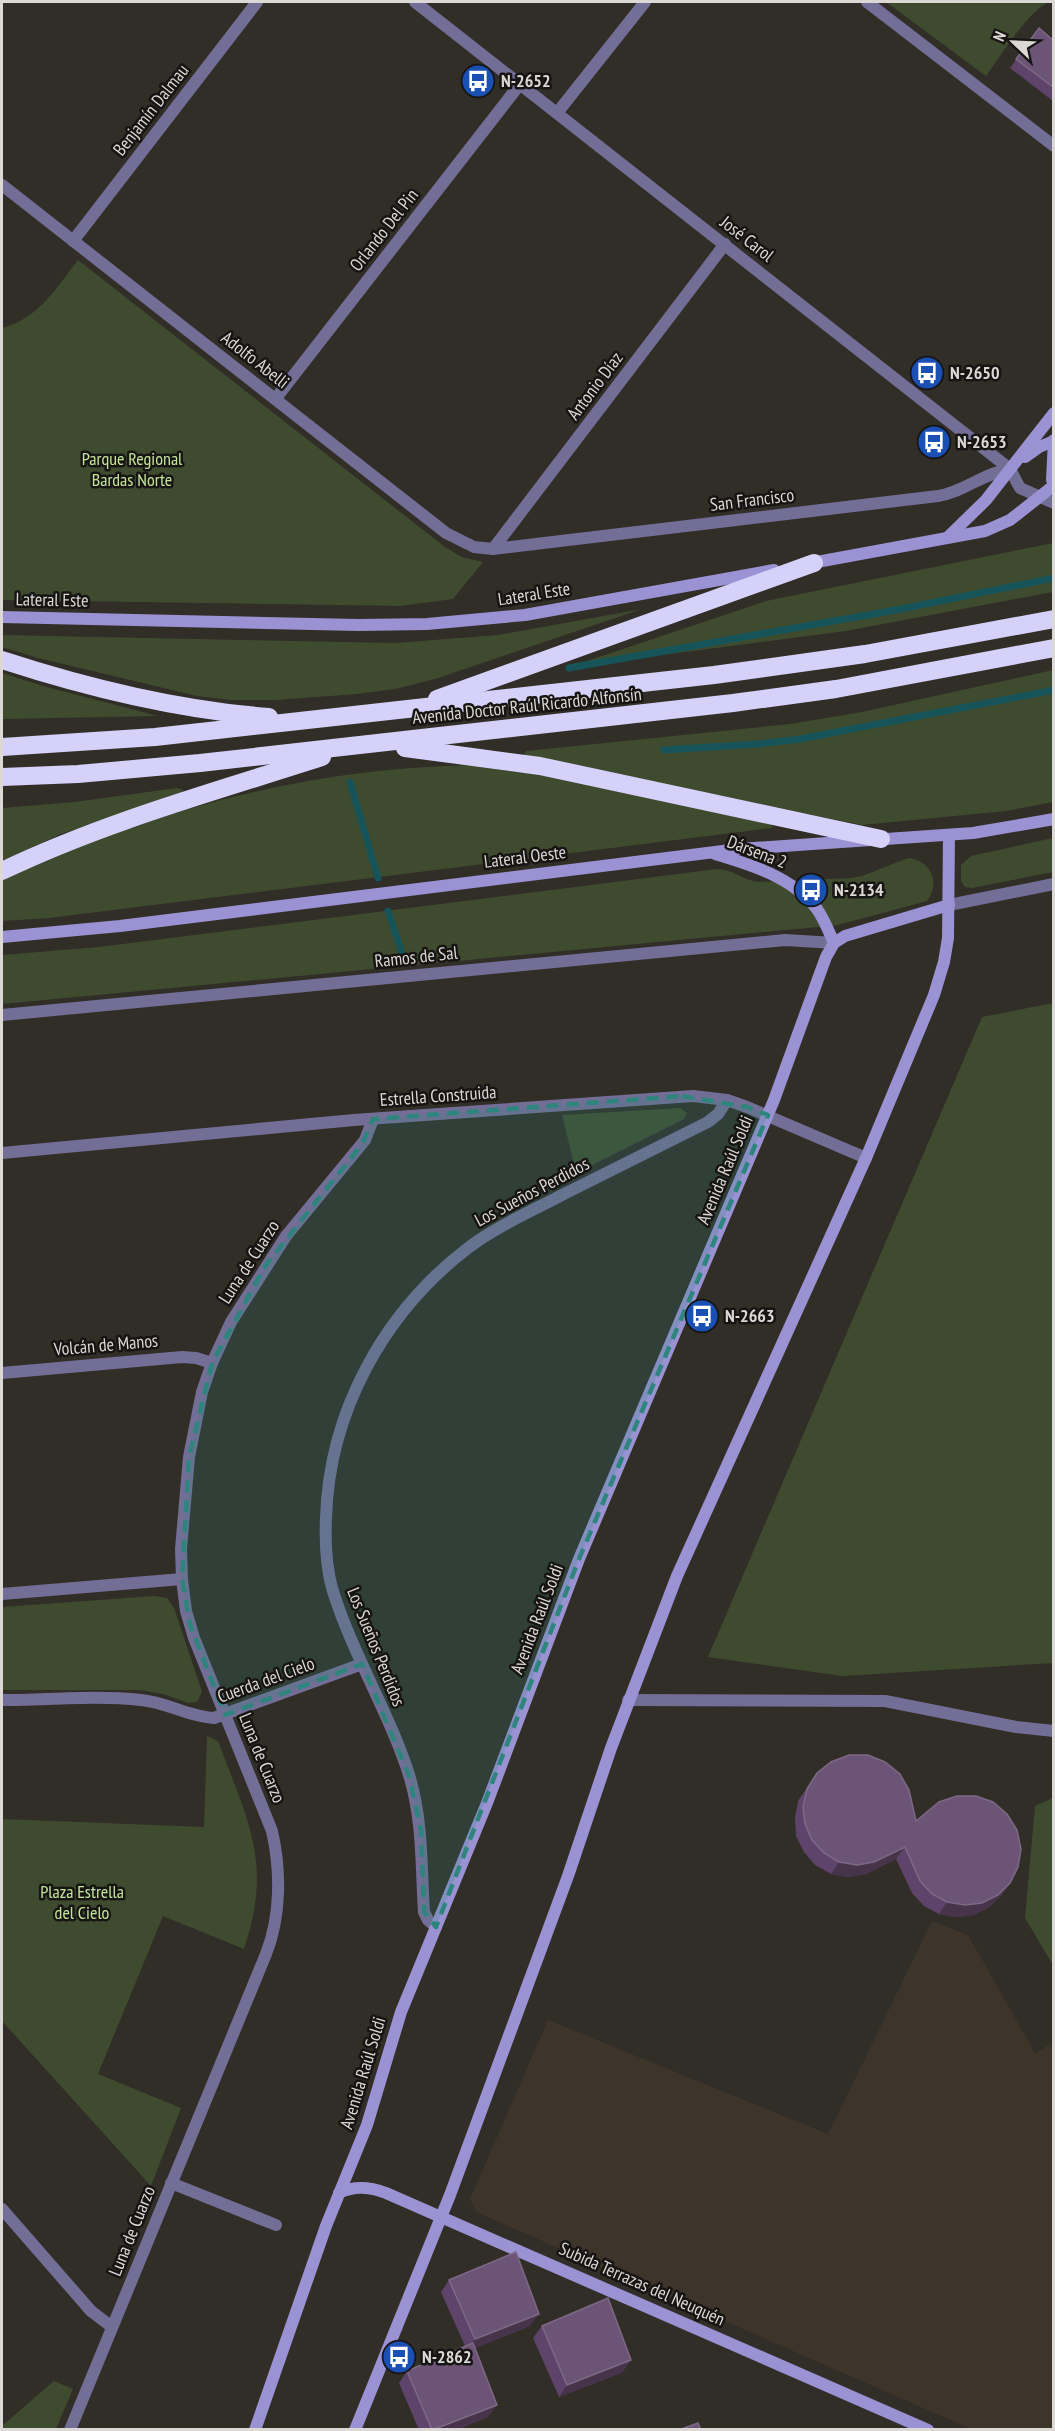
<svg xmlns="http://www.w3.org/2000/svg" width="1055" height="2431" font-family="'PT Sans Narrow',sans-serif">
	<style>
		.built { fill: #3d342a }
		.green { fill: #3f4b2f }
		.lines { fill: none; stroke-linecap: round; stroke-linejoin: round }
		.stream { stroke: #175459; stroke-width: 7 }
		.pedestrian { stroke: #736e96; stroke-width: 12 }
		.minor { stroke: #736e96; stroke-width: 12 }
		.secondary { stroke: #9a92d2; stroke-width: 12 }
		.motorway { stroke: #d5d1f9; stroke-width: 18 }
		.wall { fill: #5e446b }
		.shaded-wall { fill: #47344b }
		.building { fill: #6c5476; stroke: #7d6985; stroke-width: 1.5 }
		.marked { fill: #2e857d; fill-opacity: 0.2; stroke: #2e857d; stroke-width: 4.5; stroke-dasharray: 12 8; stroke-linejoin: round }
		.labels { text-anchor: middle; stroke-width: 5; stroke-linejoin: round; paint-order: stroke }
		.poi-label { font-size: 18px; font-weight: bold; fill: #dbd8d5; stroke: #171513; text-anchor: start }
		.street-label { font-size: 18px; fill: #dbd8d5; stroke: #171513 }
		.park-label { font-size: 18px; fill: #c4e599; stroke: #171513 }
	</style>
	<rect width="100%" height="100%" fill="#312d27"/>
	<polygon class="built" points="932,1921 968,1935 1035,2053 1053,2043 1053,2429 971,2429 476,2212 470,2199 548,2020 828,2134"/>
	<g class="green">
		<path d="M 886,2 L 1049,2 C 1029,10 1000,57 986,76 Z"/>
		<path d="M 78,260 L 445,547 L 462,557 L 483,562 L 453,599 L 400,606 L 2,600 L 2,328 C 38,319 56,288 78,260 Z"/>
		<polygon points="1053,543 1053,592 846,631 569,667 766,601"/>
		<polygon points="642,609 435,679 395,689 357,694 276,700 230,700 197,696 38,658 2,647 2,635 395,643 498,635"/>
		<polygon points="1053,670 1053,802 1006,811 862,825 524,755 526,751 790,724 862,712"/>
		<polygon points="2,673 43,686 158,716 2,719"/>
		<path d="M 479,765 L 500,766 L 770,824 L 773,828 L 49,918 L 2,921 L 2,880 C 153,809 311,767 479,765 Z"/>
		<polygon points="177,788 183,790 182,794 61,834 2,861 2,808 74,802"/>
		<polygon points="1053,838 1053,872 972,888 965,887 961,881 961,865 971,856"/>
		<path d="M 908,858 C 931,860 941,883 927,901 L 838,925 L 2,1004 L 2,955 L 99,947 L 717,869 C 732,869 743,880 758,882 L 852,878 L 862,876 Z"/>
		<polygon points="1053,1003 1053,1663 842,1676 708,1657 982,1017"/>
		<polygon points="680,1108 687,1113 684,1119 576,1173 562,1115"/>
		<polygon points="155,1596 167,1598 174,1608 202,1692 197,1702 188,1703 163,1694 140,1690 2,1690 2,1607"/>
		<path d="M 207,1736 L 218,1741 C 248,1822 273,1862 244,1949 L 163,1916 L 98,2074 L 181,2108 L 151,2186 L 2,2021 L 2,1819 L 204,1827 Z"/>
		<polygon points="1053,1798 1053,1965 1025,1918 1035,1806"/>
		<polygon points="54,2381 73,2389 56,2429 2,2429 2,2426"/>
	</g>
	<g class="lines">
		<g class="stream">
			<polyline points="569,668 901,609 1054,578"/>
			<polyline points="664,750 758,744 800,739 1054,690"/>
			<polyline points="350,782 378,878"/>
			<polyline points="388,911 402,953"/>
		</g>
		<polyline class="pedestrian" points="171,2183 276,2225"/>
		<g class="minor">
			<polyline points="415,2 1010,469 1020,488 1054,503"/>
			<polyline points="867,2 1054,146"/>
			<polyline points="557,113 645,2"/>
			<path d="M 2,185 L 446,533 L 474,547 L 493,549 L 938,496 C 964,492 983,473 1010,469"/>
			<polyline points="73,241 257,2"/>
			<polyline points="276,398 520,84"/>
			<polyline points="493,549 725,244"/>
			<polyline points="949,905 1054,884"/>
			<polyline points="2,1015 785,940 834,943"/>
			<polyline points="2,1153 354,1120 693,1096 727,1100 747,1107 866,1158"/>
			<polyline points="2,1373 182,1357 196,1358 212,1363"/>
			<polyline points="2,1594 182,1579"/>
			<path d="M 2,1700 C 47,1700 96,1695 141,1700 C 166,1702 189,1717 214,1718 L 362,1664"/>
			<polyline points="628,1700 885,1701 1016,1727 1054,1731"/>
			<path d="M 436,1927 L 428,1920 L 424,1912 C 421,1867 423,1823 410,1778 C 390,1713 352,1654 332,1588 C 326,1566 325,1541 326,1518 C 329,1412 384,1312 468,1248 C 497,1226 532,1211 564,1194 C 612,1170 660,1146 708,1122 L 718,1114 L 727,1100"/>
			<polyline points="2,2209 91,2311 112,2327"/>
			<path d="M 70,2430 L 266,1954 C 281,1916 281,1871 272,1831 L 194,1638 L 186,1611 L 182,1579 L 181,1549 L 189,1457 L 202,1392 L 212,1363 L 231,1322 L 286,1236 L 365,1140 L 373,1119"/>
		</g>
		<g class="secondary">
			<polyline points="1025,457 1039,447 1054,441"/>
			<polyline points="1052,480 1054,440"/>
			<polyline points="948,537 986,500 1054,413"/>
			<polyline points="806,564 985,531 1010,520 1052,487"/>
			<polyline points="2,617 359,625 427,624 525,615 774,570"/>
			<path d="M 715,854 C 752,865 792,877 817,909 C 824,919 829,932 834,943"/>
			<polyline points="2,937 120,926 739,849 973,833 1054,819"/>
			<path d="M 339,2193 C 355,2185 370,2187 386,2193 L 928,2430"/>
			<polyline points="255,2430 326,2226 367,2125 401,2012 487,1803 579,1559 774,1100 826,957 834,943 845,936 949,905"/>
			<polyline points="355,2430 450,2195 568,1876 611,1748 677,1576 866,1158 934,995 944,962 948,938 949,835"/>
		</g>
		<g class="motorway">
			<path d="M 2,660 C 88,688 178,710 269,717"/>
			<polyline points="437,699 814,563"/>
			<polyline points="2,747 155,737 714,675 865,654 1054,619"/>
			<polyline points="405,748 540,766 881,839"/>
			<polyline points="2,777 78,774 200,763 733,703 836,689 1054,648"/>
			<path d="M 2,871 C 104,822 214,792 322,757"/>
		</g>
	</g>
	<g class="wall">
		<polygon points="1039,28 1053,40 1053,101 1010,68"/>
		<polygon points="817,1773 916,1821 1002,1895 989,1907 974,1915 956,1917 939,1914 924,1906 912,1893 896,1859 866,1874 848,1877 831,1874 815,1865 804,1852 796,1836 795,1818 798,1801"/>
		<polygon points="449,2280 530,2326 475,2348 497,2405 488,2417 456,2430 419,2430 399,2383 407,2371 465,2346 441,2292"/>
		<polygon points="542,2326 623,2372 559,2397 533,2338"/>
	</g>
	<g class="shaded-wall">
		<polygon points="905,1847 896,1859 866,1874 848,1877 831,1874 839,1862"/>
		<polygon points="1010,1883 1002,1895 989,1907 974,1915 956,1917 939,1914 947,1902"/>
		<polygon points="539,2314 530,2326 467,2351 475,2339"/>
		<polygon points="631,2360 623,2372 559,2397 567,2385"/>
		<polygon points="497,2405 488,2417 456,2430 434,2430"/>
	</g>
	<g class="building">
		<polygon points="1039,28 1053,40 1053,87 1016,59"/>
		<polygon points="849,1755 868,1755 885,1762 900,1774 909,1790 916,1821 939,1802 957,1796 976,1796 993,1802 1007,1814 1017,1830 1021,1849 1018,1867 1010,1883 998,1895 982,1903 965,1905 947,1902 932,1894 920,1881 905,1847 874,1862 857,1865 839,1862 824,1853 812,1840 805,1824 803,1807 807,1789 817,1773 831,1762"/>
		<polygon points="516,2252 539,2314 475,2339 449,2280"/>
		<polygon points="608,2298 631,2360 567,2385 542,2326"/>
		<polygon points="473,2343 497,2405 432,2430 407,2371"/>
		<polygon points="698,2423 701,2430 679,2430"/>
	</g>
	<path class="marked" d="M 682,1096 L 747,1107 L 768,1115 L 579,1559 L 436,1927 L 424,1912 L 421,1831 L 409,1776 L 362,1664 L 225,1715 L 190,1625 L 182,1579 L 189,1457 L 212,1363 L 265,1266 L 362,1144 L 373,1119 Z"/>
	<defs>
		<symbol id="bus-disc" viewBox="-11 -11 22 22"><circle r="9.5" fill="#1a4fb4" stroke="#171513"/><path d="M-5-6H5V4H4V6H2V4H-2V6H-4V4H-5ZM-3.5-4V0h7V-4ZM-3.5 1.2v1.5H-2V1.2ZM2 1.2v1.5H3.5V1.2Z" fill="#fff"/></symbol>
	</defs>
	<g fill-rule="evenodd">
		<use href="#bus-disc" x="459" y="62" width="38" height="38"/>
		<use href="#bus-disc" x="908" y="354" width="38" height="38"/>
		<use href="#bus-disc" x="915" y="423" width="38" height="38"/>
		<use href="#bus-disc" x="792" y="871" width="38" height="38"/>
		<use href="#bus-disc" x="683" y="1297" width="38" height="38"/>
		<use href="#bus-disc" x="380" y="2338" width="38" height="38"/>
	</g>
	<g class="labels">
		<g class="poi-label">
			<text x="501" y="87">N-2652</text>
			<text x="950" y="379">N-2650</text>
			<text x="957" y="448">N-2653</text>
			<text x="834" y="896">N-2134</text>
			<text x="725" y="1322">N-2663</text>
			<text x="422" y="2363">N-2862</text>
		</g>
		<g class="street-label">
			<text transform="translate(151 110) rotate(-52)" y="6">Benjamín Dalmau</text>
			<text transform="translate(384 230) rotate(-52)" y="6">Orlando Del Pin</text>
			<text transform="translate(747 239) rotate(38)" y="6">José Carol</text>
			<text transform="translate(255 360) rotate(38)" y="6">Adolfo Abelli</text>
			<text transform="translate(595 386) rotate(-53)" y="6">Antonio Díaz</text>
			<text transform="translate(752 500) rotate(-7)" y="6">San Francisco</text>
			<text transform="translate(534 594) rotate(-9)" y="6">Lateral Este</text>
			<text transform="translate(52 600) rotate(1)" y="6">Lateral Este</text>
			<text transform="translate(527 706) rotate(-6)" y="6">Avenida Doctor Raúl Ricardo Alfonsín</text>
			<text transform="translate(757 852) rotate(21)" y="6">Dársena 2</text>
			<text transform="translate(525 857) rotate(-7)" y="6">Lateral Oeste</text>
			<text transform="translate(416 957) rotate(-6)" y="6">Ramos de Sal</text>
			<text transform="translate(438 1096) rotate(-4)" y="6">Estrella Construida</text>
			<text transform="translate(725 1170) rotate(-67)" y="6">Avenida Raúl Soldi</text>
			<text transform="translate(532 1192) rotate(-28)" y="6">Los Sueños Perdidos</text>
			<text transform="translate(249 1262) rotate(-57)" y="6">Luna de Cuarzo</text>
			<text transform="translate(106 1345) rotate(-5)" y="6">Volcán de Manos</text>
			<text transform="translate(537 1619) rotate(-69)" y="6">Avenida Raúl Soldi</text>
			<text transform="translate(376 1647) rotate(68)" y="6">Los Sueños Perdidos</text>
			<text transform="translate(266 1680) rotate(-20)" y="6">Cuerda del Cielo</text>
			<text transform="translate(262 1758) rotate(68)" y="6">Luna de Cuarzo</text>
			<text transform="translate(363 2073) rotate(-73)" y="6">Avenida Raúl Soldi</text>
			<text transform="translate(132 2231) rotate(-68)" y="6">Luna de Cuarzo</text>
			<text transform="translate(642 2284) rotate(24)" y="6">Subida Terrazas del Neuquén</text>
		</g>
		<g class="park-label">
			<text x="132" y="465">Parque Regional<tspan x="132" dy="21">Bardas Norte</tspan></text>
			<text x="82" y="1898">Plaza Estrella<tspan x="82" dy="21">del Cielo</tspan></text>
		</g>
	</g>
	<rect width="1055" height="2431" fill="none" stroke="#dbd8d5" stroke-width="6"/>
	<g transform="translate(1013 42) rotate(293)" stroke="#171513" stroke-width="4.5" paint-order="stroke">
	<path d="M0-4.5L10 22L0 15L-10 22Z" fill="#dbd8d5"/>
	<text y="-9" font-size="16" font-weight="bold" text-anchor="middle" fill="#dbd8d5">N</text>
	</g>
</svg>
